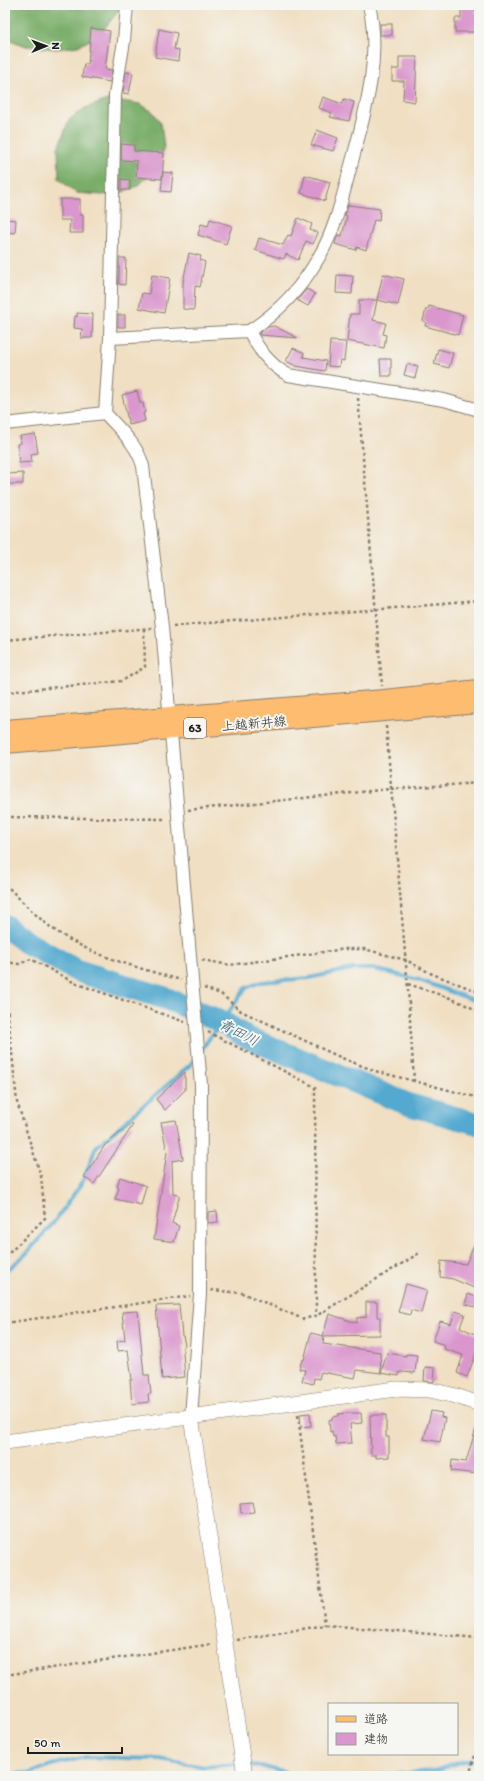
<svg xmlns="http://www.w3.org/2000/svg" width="484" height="1781" font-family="Itim,'Klee One',sans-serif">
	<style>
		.forest { fill: #79ad69; stroke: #4a6442 }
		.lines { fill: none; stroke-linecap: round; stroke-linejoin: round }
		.stream { stroke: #52a9cf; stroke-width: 4 }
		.river { stroke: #52a9cf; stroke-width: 23 }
		.building { fill: #da96cd }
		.minor-casing { stroke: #867e6f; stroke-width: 14 }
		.tertiary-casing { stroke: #867e6f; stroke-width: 16 }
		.primary-casing { stroke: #867e6f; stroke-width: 20 }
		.path { stroke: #867e6f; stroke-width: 2.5; stroke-dasharray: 3 3; stroke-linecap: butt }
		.minor { stroke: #fff; stroke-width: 12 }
		.tertiary { stroke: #fff; stroke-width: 15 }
		.primary { stroke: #febc70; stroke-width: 18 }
		.labels { text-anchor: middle; stroke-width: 4; stroke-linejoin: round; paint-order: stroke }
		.shield { fill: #f6f6f2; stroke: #5d5d5c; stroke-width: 1 }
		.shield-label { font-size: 12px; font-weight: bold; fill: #1c1c1c }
		.street-label { font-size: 13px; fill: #1c1c1c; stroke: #f6f6f2 }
		.water-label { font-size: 14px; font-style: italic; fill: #345b6d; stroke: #f6f6f2 }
	</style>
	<rect width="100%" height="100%" fill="#f6f6f2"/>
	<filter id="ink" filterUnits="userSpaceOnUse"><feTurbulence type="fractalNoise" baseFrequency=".025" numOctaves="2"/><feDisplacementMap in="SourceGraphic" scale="8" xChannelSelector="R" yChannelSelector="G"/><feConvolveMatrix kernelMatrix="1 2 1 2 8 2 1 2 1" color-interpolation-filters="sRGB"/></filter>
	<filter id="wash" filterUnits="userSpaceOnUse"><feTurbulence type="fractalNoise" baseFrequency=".012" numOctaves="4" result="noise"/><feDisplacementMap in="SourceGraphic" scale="16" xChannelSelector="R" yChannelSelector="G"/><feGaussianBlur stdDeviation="0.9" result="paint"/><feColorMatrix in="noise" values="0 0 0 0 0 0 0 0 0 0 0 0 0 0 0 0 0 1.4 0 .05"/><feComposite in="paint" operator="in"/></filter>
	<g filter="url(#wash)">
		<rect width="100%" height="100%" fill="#f0dfc2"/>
		<g class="forest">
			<polygon points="5,5 119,5 117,13 98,36 78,46 56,49 26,46 5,38"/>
			<polygon points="110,99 140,104 153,112 161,123 164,147 158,167 138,186 120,193 102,195 76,193 59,179 58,148 69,120 85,108"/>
		</g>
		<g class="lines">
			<g class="stream">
				<polyline points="201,1050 246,988 261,982 309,978 352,969 374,969 419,980 479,1002"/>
				<polyline points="5,1272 26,1254 55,1221 83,1181 96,1147 190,1065 196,1057"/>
				<polyline points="5,1774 31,1773 51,1765 86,1757 159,1759 205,1767 236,1764 260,1766 298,1776"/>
				<polyline points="365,1776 435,1771 464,1761 479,1760"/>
			</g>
			<polyline class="river" points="5,926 26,942 78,971 165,998 222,1022 246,1037 410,1105 479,1124"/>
		</g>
		<g id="blocks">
			<g class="building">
				<polygon points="461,5 476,5 475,13 479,13 479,23 477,23 476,32 455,32 455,18 461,18"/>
				<rect x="380" y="24" width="12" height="11"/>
				<polygon points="91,28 110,31 105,69 112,70 110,82 82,77 84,64 88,64"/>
				<polygon points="159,29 177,33 174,49 179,50 178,61 155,57"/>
				<polygon points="399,57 417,57 415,102 403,100 404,81 392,81 392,69 399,69"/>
				<polygon points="126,72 133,73 129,94 123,93"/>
				<polygon points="323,97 342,104 344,99 354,102 349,121 330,117 332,113 319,108"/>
				<polygon points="317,130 338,138 333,151 311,145"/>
				<polygon points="121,144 134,145 134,151 164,153 162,179 136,177 137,161 121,160"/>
				<polygon points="163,172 173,173 171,192 161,191"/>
				<polygon points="305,175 330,182 325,201 301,193"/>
				<polygon points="121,179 130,180 130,190 121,190"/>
				<polygon points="60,199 80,199 80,215 83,215 83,233 69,233 70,220 60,220"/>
				<polygon points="348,205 380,209 379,221 374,220 366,250 357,247 356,250 335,244 338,235 342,236 347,216 345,215"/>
				<polygon points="298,218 312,224 310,230 318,233 313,244 306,241 298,260 286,254 284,259 255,250 259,238 283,245 288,235 291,236"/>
				<polygon points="5,219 16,220 15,233 5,232"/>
				<polygon points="210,219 232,226 226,244 198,235 201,224 208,226"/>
				<polygon points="189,253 201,256 200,260 205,262 200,287 195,286 194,310 183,309 183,282"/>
				<polygon points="119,258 126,258 125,285 119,284"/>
				<polygon points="383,274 404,279 398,305 377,300"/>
				<polygon points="152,275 170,278 164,313 139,308 142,293 149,294"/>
				<polygon points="337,275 353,276 352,294 336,293"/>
				<polygon points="307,289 315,294 308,306 297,300"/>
				<polygon points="359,300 377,300 373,320 386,323 383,334 386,335 384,348 347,341 350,314 359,314"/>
				<polygon points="429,306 463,315 458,335 425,326 426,322 423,321 426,309 428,309"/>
				<polygon points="77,313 93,314 92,338 81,338 82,329 74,328 75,316 77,317"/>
				<rect x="118" y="315" width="7" height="12"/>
				<polygon points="274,326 298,338 260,335 259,333 268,327"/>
				<polygon points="330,341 346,342 344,361 340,360 339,367 328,366"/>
				<polygon points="293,348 304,353 303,357 326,361 325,371 296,366 286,361"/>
				<polygon points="438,349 453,353 449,368 434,364"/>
				<polygon points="380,359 391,359 391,376 381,376"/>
				<polygon points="407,364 418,366 415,378 404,375"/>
				<polygon points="137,391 140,403 143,403 145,413 143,413 145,421 129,425 122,395"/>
				<polygon points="35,434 38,453 31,454 32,462 19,463 17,444 21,443 20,436"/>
				<polygon points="23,473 23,484 8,484 8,474"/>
				<polygon points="185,1072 185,1090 165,1110 156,1099"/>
				<polygon points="176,1120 183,1159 172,1161 173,1194 179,1195 179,1198 172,1223 179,1226 174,1242 154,1239 167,1152 161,1122"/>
				<polygon points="131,1124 133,1125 94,1184 84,1177 105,1145"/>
				<polygon points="120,1177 146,1186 141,1205 115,1199 119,1188 117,1187"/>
				<polygon points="217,1211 218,1222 208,1223 208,1212"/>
				<polygon points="479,1232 479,1290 453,1279 440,1277 441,1261 466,1264"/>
				<polygon points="406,1284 427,1290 421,1313 411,1310 410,1315 398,1312"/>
				<polygon points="468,1294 479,1298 479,1308 465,1304"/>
				<polygon points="366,1302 377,1302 377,1317 380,1317 380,1335 324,1336 323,1344 380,1352 381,1373 357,1370 355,1378 321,1372 319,1379 314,1378 313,1384 302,1381 305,1370 299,1369 302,1360 304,1360 311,1333 323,1336 329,1314 357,1323 357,1318 366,1317"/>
				<polygon points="179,1305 182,1336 183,1336 185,1345 183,1346 183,1353 185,1377 162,1379 156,1306"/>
				<polygon points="138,1311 144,1375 149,1375 151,1394 148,1394 149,1402 132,1404 130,1380 132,1380 128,1350 118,1351 117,1341 125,1340 122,1312"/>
				<polygon points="455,1311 465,1314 460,1327 479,1336 479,1346 467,1377 457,1373 463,1355 444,1349 445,1345 433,1341 440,1321 451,1324"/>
				<polygon points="387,1353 406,1356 406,1354 417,1355 415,1373 402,1372 399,1373 399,1376 381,1373"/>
				<polygon points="425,1367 435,1368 434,1382 424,1381"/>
				<polygon points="431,1411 442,1413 441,1417 445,1418 440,1442 424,1439"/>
				<polygon points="310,1413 311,1426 301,1427 300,1414"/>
				<polygon points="348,1413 361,1413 362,1423 350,1424 352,1443 336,1444 335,1436 333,1437 332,1431 330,1432 329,1420 332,1419 332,1417 338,1416 338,1414"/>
				<polygon points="370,1415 386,1415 386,1437 389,1437 389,1457 376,1458 376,1455 371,1455"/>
				<polygon points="476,1428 479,1429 479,1474 451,1471 452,1460 466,1462"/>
				<polygon points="252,1502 254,1512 241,1513 240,1503"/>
			</g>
		</g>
	</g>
	<g filter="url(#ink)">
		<use href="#blocks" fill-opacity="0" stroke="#867e6f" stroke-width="1"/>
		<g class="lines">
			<defs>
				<g id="minor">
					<path d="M 127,5 L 124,41 L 115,95 L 110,338 L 105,413 C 120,430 137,444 143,466 L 162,627 L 201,1085 L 200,1294 L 191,1417"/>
					<path d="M 249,331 C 259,350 269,364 288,375 L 444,400 L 479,410"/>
					<path d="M 110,338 L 249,331 C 278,313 302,287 319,257 C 335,230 342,199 350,169 C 364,116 382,60 369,5"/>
					<polyline points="5,424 105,413"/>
				</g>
				<g id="tertiary">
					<polyline points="191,1417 245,1776"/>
					<polyline points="5,1442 396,1389 430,1390 456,1396 479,1404"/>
				</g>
				<g id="primary">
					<polyline points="5,729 384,699 479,689"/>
					<polyline points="5,744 479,704"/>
				</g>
			</defs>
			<use href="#minor" class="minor-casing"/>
			<use href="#tertiary" class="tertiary-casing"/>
			<use href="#primary" class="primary-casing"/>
			<g class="path">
				<polyline points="358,398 382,686"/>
				<polyline points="173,626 479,601"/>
				<polyline points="5,640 152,628"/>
				<polyline points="5,692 122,681 145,667 144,629"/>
				<polyline points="386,726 408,989 414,1081 479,1098"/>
				<polyline points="188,810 390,789 479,783"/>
				<polyline points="5,817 166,819"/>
				<path d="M 5,884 C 22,901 39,920 59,933 C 95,957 139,968 181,980"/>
				<polyline points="202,960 230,965 345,949 364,949 406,960 430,973 479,992"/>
				<polyline points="5,962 19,964 31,959 75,983 185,1022"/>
				<polyline points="408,984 450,998 479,1011"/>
				<polyline points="204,988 221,994 241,1011 342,1058 375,1071 414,1081"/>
				<polyline points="208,1032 315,1087 316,1316"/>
				<polyline points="5,1257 45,1218 41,1176 17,1102 6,995 7,963"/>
				<polyline points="211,1290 242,1293 303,1319 316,1316 421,1252"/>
				<polyline points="5,1323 190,1296"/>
				<polyline points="298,1415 325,1625"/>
				<polyline points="237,1640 325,1625 479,1638"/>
				<polyline points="5,1675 212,1644"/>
				<polyline points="469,1776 479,1742"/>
			</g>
			<use href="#minor" class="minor"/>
			<use href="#tertiary" class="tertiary"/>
			<use href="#primary" class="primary"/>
		</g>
	</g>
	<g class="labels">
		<rect class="shield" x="184" y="718" width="22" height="20" rx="3"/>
		<g class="shield-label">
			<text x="195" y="732">63</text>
		</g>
		<g class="street-label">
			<text transform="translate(254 723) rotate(-5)" y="5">上越新井線</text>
		</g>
		<g class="water-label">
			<text transform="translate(239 1032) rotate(27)" y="5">青田川</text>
		</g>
	</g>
	<rect width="484" height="1781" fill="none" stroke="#f6f6f2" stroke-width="20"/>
	<rect x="328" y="1703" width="130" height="52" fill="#f6f6f2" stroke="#9f9f9c"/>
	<rect x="336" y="1716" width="20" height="6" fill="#febc70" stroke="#9f9f9c"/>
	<text x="364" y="1723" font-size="12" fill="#1c1c1c">道路</text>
	<rect x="336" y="1733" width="20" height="12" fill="#da96cd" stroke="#9f9f9c"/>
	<text x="364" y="1743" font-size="12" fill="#1c1c1c">建物</text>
	<g transform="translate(46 46) rotate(89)" stroke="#f6f6f2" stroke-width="3" paint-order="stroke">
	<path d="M0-3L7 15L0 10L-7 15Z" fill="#1c1c1c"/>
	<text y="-6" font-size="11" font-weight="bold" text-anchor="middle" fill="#1c1c1c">N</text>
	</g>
	<path d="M28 1747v6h94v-6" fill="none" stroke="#1c1c1c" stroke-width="2"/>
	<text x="34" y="1747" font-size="12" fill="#1c1c1c" stroke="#f6f6f2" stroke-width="3" paint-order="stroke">50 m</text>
</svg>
